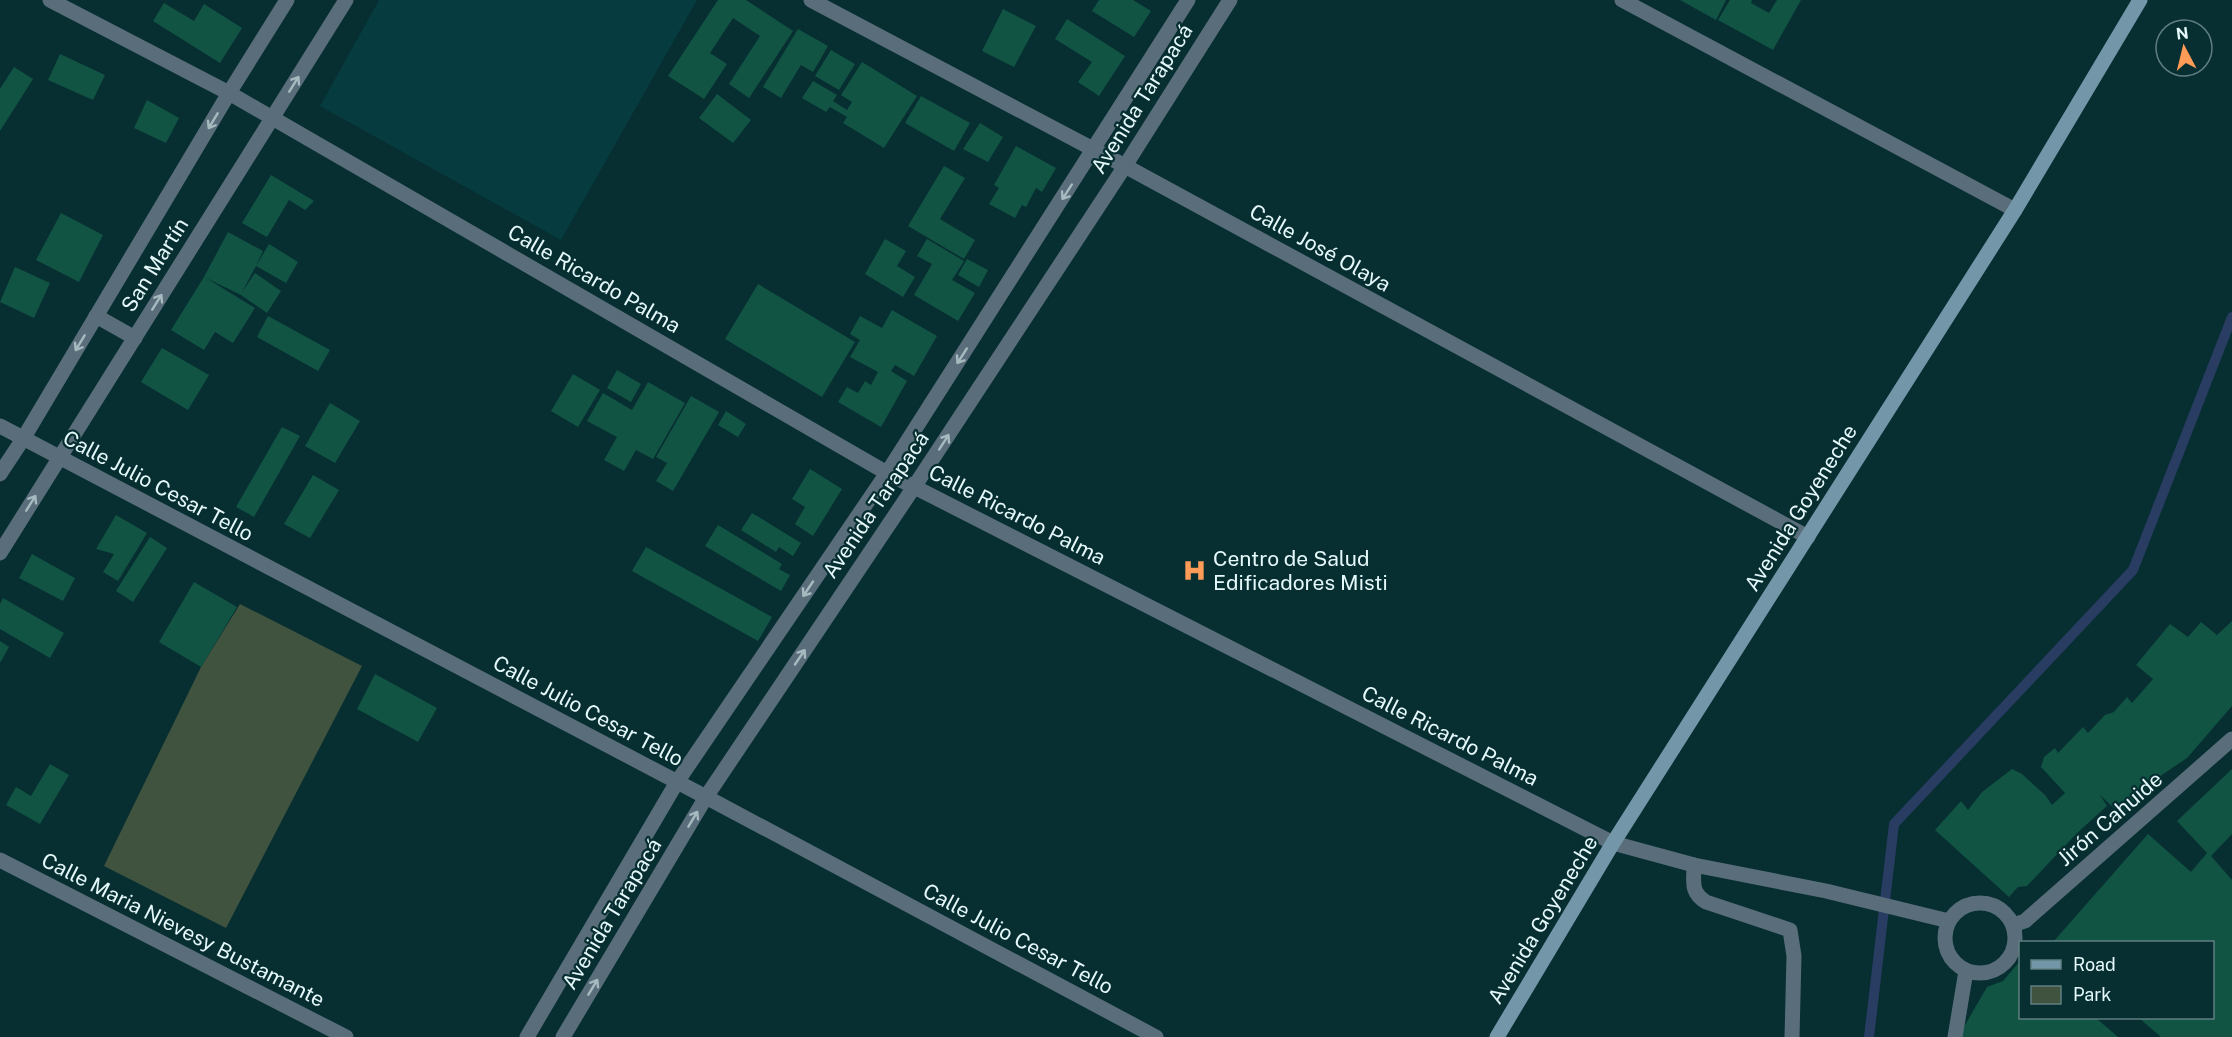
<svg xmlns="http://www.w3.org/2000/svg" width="2232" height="1037" font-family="'Public Sans',sans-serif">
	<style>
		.built { fill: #063b3f }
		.green { fill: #40533e }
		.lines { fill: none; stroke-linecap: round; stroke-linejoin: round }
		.stream { stroke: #293d63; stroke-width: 10 }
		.building { fill: #115444 }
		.minor { stroke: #596e7a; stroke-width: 15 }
		.tertiary { stroke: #596e7a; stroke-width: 15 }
		.secondary { stroke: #7396a9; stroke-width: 15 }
		.oneway { stroke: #a6bac0 }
		.labels { text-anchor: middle; stroke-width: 4.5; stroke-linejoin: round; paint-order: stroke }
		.street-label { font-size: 21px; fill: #e5f8fa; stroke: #072e31 }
		.poi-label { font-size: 21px; fill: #e5f8fa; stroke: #072e31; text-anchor: start }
	</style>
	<rect width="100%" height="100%" fill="#072e31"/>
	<polygon class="built" points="379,0 697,0 561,240 320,106"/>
	<polygon class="green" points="240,604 362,666 226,928 104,866 201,667"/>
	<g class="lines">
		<polyline class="stream" points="1869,1037 1894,824 2133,570 2232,317"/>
	</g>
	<g class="building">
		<polygon points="718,0 746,0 793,31 749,98 729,84 760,36 733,18 710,53 727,64 704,99 668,76"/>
		<polygon points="1099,0 1133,0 1151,11 1134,37 1092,11"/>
		<polygon points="1680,0 1726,0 1716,20"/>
		<polygon points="1730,0 1752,0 1751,3 1769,13 1777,0 1801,0 1773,50 1718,20"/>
		<polygon points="164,3 194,21 204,4 242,28 220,63 153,21"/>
		<polygon points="1003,9 1036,26 1014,67 982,51"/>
		<polygon points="1067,19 1125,56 1099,96 1078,82 1092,62 1055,39"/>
		<polygon points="798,29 828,46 813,72 801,65 781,98 763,87"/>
		<polygon points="831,50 855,64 839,90 815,76"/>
		<polygon points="60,54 105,75 93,100 48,80"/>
		<polygon points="862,62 917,96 884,148 843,123 847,117 830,107 826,112 802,98 813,81 837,95 833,101 847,110 852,102 841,95"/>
		<polygon points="14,67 33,79 0,131 0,89"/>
		<polygon points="717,94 751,120 733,143 699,118"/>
		<polygon points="921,96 970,123 954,151 905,123"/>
		<polygon points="147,100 179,118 166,143 134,128"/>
		<polygon points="980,123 1003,137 988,162 963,149"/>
		<polygon points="1016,146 1056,168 1042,192 1036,188 1026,207 1022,205 1015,218 989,204 999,188 994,185"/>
		<polygon points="944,166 965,178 940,219 975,240 964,259 908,226"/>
		<polygon points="271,175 314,201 305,210 289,200 267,237 242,223"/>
		<polygon points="61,213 103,235 79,282 36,260"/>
		<polygon points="228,232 263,251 256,266 269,244 298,262 286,283 256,266 242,292 255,273 281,291 267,313 241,295 206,278 255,308 233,343 215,332 204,350 171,330 204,277"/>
		<polygon points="885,239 906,251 897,266 915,277 903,297 865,274"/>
		<polygon points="927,239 964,261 952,280 975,293 958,321 914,295 932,264 917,256"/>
		<polygon points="967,259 988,270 979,287 958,275"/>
		<polygon points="15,267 50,283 34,318 0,302"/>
		<polygon points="758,284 855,342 822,397 725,339"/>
		<polygon points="892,310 937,336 914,376 895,365 891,371 907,381 881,427 838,402 847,387 858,393 865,381 871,385 878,372 850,357 860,340 850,334 860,316 882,328"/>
		<polygon points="268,316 330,350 318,371 257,337"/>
		<polygon points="162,348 209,375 188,410 141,382"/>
		<polygon points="617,370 641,384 631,402 607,388"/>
		<polygon points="573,374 600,390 578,427 551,411"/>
		<polygon points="648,382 685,403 653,459 636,450 624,471 604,460 617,437 587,421 603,393 632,410"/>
		<polygon points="691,396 719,412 673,491 656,481 667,463 656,457"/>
		<polygon points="330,403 360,421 335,463 305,446"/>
		<polygon points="726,411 746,424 738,437 718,425"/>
		<polygon points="282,427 300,436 254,517 236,507"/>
		<polygon points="810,469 842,489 813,536 795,524 805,507 792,499"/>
		<polygon points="313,475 339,490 310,538 284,524"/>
		<polygon points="752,513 801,543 793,556 779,547 776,552 741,530"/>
		<polygon points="116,515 147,533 118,581 103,572 114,554 96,549"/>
		<polygon points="718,525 782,564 779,569 790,575 781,591 705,546"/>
		<polygon points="150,537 167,548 133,602 116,591"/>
		<polygon points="646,547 772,617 758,641 632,571"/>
		<polygon points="32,554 75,578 63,601 19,578"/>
		<polygon points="194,582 237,607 201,667 159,642"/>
		<polygon points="3,598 64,633 50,658 0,629 0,604"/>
		<polygon points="2232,621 2232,706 2187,758 2156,779 2121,815 2100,795 2107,806 2077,833 2027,886 2018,887 2009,897 1935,830 1961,801 1968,810 1982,792 2012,769 2022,774 2045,795 2052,805 2065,793 2041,767 2044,757 2055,748 2058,753 2083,727 2088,733 2105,715 2114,712 2127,697 2132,703 2153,679 2136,665 2170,624 2188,637 2201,622 2217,635"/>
		<polygon points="0,641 9,647 0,663"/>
		<polygon points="375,674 437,708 418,742 357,709"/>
		<polygon points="50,764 69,775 40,824 6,805 16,787 31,796"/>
		<polygon points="2232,769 2232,834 2211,856 2232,880 2232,1037 2161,1037 2139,1018 2212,1018 2212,942 2053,942 2148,834 2191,872 2207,853 2177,821"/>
		<polygon points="2020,961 2020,1018 2096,1018 2118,1037 1958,1037 1987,987 2003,981"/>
	</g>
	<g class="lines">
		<g class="minor">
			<polyline points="50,0 229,93 887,473 1613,843 1694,865 1826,891 1949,921"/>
			<polyline points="1622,0 2015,210"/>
			<polyline points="0,426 706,797 1156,1037"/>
			<polyline points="0,860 346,1037"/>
			<path d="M 1694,865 C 1694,882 1690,892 1706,902 L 1790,930 L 1794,956 L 1792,1037"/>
			<circle cx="1980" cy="938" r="35"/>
			<polyline points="2013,925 2025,921 2232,739"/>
			<polyline points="1955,1037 1966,971"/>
		</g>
		<g class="tertiary">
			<polyline points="811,0 1125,166 1808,537"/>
			<polyline points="96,316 135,338"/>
			<polyline points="0,474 23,439 229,93 287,0"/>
			<polyline points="0,553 346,0"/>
			<polyline points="527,1037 677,782 887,473 1188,0"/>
			<polyline points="563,1037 706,797 914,487 1125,166 1230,0"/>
		</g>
		<polyline class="secondary" points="1497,1037 1613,843 2015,210 2140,0"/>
	</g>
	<defs><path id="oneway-shaft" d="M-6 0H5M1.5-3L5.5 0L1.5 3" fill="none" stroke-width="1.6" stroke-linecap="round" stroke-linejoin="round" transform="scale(1.5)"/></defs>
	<g class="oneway">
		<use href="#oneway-shaft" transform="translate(294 84) rotate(-58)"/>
		<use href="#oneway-shaft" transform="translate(213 121) rotate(121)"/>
		<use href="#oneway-shaft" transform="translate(1067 192) rotate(123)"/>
		<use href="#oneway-shaft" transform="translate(157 302) rotate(-58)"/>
		<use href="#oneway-shaft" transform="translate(80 343) rotate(121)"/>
		<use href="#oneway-shaft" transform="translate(962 356) rotate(123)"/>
		<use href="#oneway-shaft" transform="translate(944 442) rotate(-57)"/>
		<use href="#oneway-shaft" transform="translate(31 503) rotate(-58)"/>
		<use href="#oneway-shaft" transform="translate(808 589) rotate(124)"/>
		<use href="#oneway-shaft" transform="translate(800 657) rotate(-56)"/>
		<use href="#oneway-shaft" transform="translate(693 819) rotate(-59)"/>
		<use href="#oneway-shaft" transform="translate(593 987) rotate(-59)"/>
	</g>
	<defs>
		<symbol id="hospital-bare" viewBox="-9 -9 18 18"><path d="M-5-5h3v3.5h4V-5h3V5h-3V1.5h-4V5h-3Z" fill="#fe9c57" stroke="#072e31" stroke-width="2.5" paint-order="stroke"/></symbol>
	</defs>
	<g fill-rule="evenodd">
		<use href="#hospital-bare" x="1178" y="554" width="33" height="33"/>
	</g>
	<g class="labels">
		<g class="street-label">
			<text transform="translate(1142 99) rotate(-58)" y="7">Avenida Tarapacá</text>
			<text transform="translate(1320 248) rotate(29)" y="7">Calle José Olaya</text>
			<text transform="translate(155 265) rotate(-58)" y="7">San Martín</text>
			<text transform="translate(594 279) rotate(30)" y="7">Calle Ricardo Palma</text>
			<text transform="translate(158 486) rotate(28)" y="7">Calle Julio Cesar Tello</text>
			<text transform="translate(876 505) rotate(-56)" y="7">Avenida Tarapacá</text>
			<text transform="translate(1801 508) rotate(-58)" y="7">Avenida Goyeneche</text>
			<text transform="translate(1017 515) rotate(27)" y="7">Calle Ricardo Palma</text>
			<text transform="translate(588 711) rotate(28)" y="7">Calle Julio Cesar Tello</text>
			<text transform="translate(1450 736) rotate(27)" y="7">Calle Ricardo Palma</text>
			<text transform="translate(2110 819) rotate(-41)" y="7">Jirón Cahuide</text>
			<text transform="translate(612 914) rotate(-59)" y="7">Avenida Tarapacá</text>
			<text transform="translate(1543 920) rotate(-59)" y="7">Avenida Goyeneche</text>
			<text transform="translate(183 930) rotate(27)" y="7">Calle Maria Nievesy Bustamante</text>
			<text transform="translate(1018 939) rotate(28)" y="7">Calle Julio Cesar Tello</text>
		</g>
		<g class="poi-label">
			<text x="1213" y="566">Centro de Salud<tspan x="1213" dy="24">Edificadores Misti</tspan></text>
		</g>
	</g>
	<rect x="2019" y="941" width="195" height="78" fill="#072e31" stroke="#607f81" stroke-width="1.5"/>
	<rect x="2031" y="960" width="30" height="9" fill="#7396a9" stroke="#607f81" stroke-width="1.5"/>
	<text x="2073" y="971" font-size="18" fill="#e5f8fa">Road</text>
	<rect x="2031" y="986" width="30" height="18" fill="#40533e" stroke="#607f81" stroke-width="1.5"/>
	<text x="2073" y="1001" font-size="18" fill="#e5f8fa">Park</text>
	<g transform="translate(2184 48) rotate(353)"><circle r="28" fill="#072e31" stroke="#607f81" stroke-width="1.5"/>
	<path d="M0-4.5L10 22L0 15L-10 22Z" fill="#fe9c57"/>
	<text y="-9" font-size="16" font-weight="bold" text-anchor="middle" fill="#e5f8fa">N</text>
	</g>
</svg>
